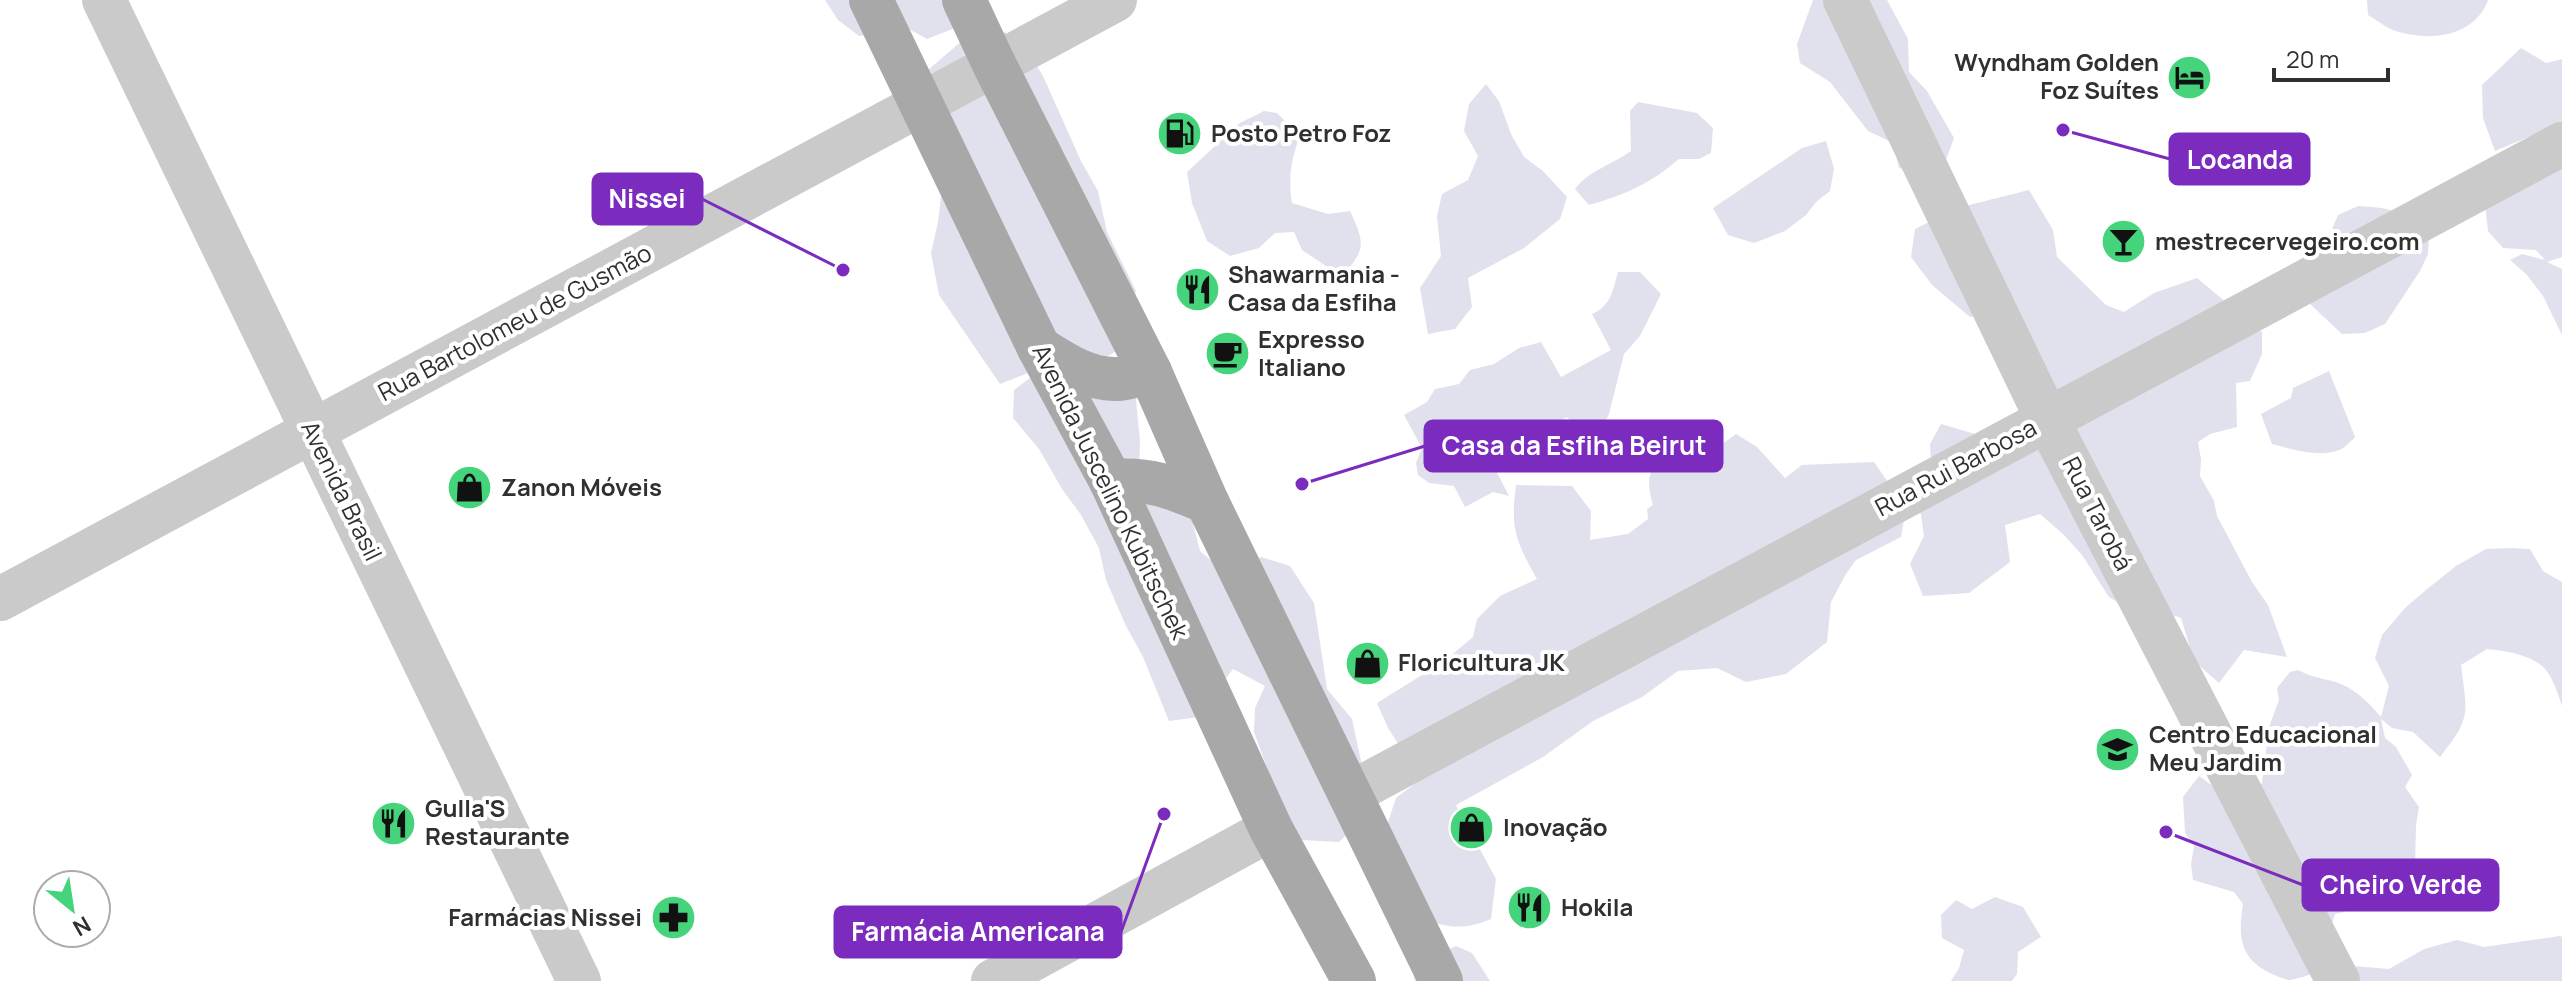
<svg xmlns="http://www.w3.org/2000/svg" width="2562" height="981" font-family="Manrope,sans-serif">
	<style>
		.green { fill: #e0e1ec }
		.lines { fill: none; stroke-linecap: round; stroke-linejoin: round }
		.minor { stroke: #cacaca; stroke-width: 44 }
		.major { stroke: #a8a8a8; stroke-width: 44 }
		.labels { text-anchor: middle; stroke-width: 8; stroke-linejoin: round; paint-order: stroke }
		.poi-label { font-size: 24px; font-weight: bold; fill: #303030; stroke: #fff; text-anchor: start }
		.street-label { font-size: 24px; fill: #303030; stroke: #fff }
		.leader { fill: none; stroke: #7b2cbf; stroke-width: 3 }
		.callout-dot { fill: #7b2cbf; stroke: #fff; stroke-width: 3 }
		.callout { fill: #7b2cbf; stroke: #7b2cbf; stroke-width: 3 }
		.callout-label { font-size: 26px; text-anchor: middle; font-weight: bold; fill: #fff }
	</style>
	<rect width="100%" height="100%" fill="#fff"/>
	<g class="green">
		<polygon points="825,0 984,0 975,20 927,39 896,22 884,34 859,36 838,20"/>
		<polygon points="1813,0 1887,0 1908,39 1909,72 1927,91 1954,138 1946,160 1922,171 1899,168 1893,143 1868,131 1830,82 1800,63 1797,44"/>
		<path d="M 2367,0 L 2488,0 C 2475,37 2429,42 2396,31 C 2386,28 2377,20 2368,15 Z"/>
		<polygon points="995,28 1020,39 1043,76 1081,161 1098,191 1107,232 1136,291 1118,350 1096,363 1135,390 1140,441 1139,472 1192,520 1200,551 1230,576 1261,557 1290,566 1314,603 1327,689 1352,719 1372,812 1339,842 1281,839 1269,773 1254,732 1255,708 1265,686 1233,669 1220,686 1206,716 1169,721 1143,657 1126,626 1106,580 1099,548 1081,515 1062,489 1039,449 1013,418 1014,390 1046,366 1000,384 939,295 931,253 938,222 947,146 928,70 964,39"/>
		<polygon points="2521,48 2546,63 2562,59 2562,123 2495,151 2483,118 2482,85"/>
		<polygon points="1486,84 1499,101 1511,134 1524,157 1543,171 1567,197 1560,219 1524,248 1468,278 1472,307 1455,329 1428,334 1420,288 1441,256 1437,216 1442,194 1468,180 1478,156 1464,131 1469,104"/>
		<path d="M 1638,102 L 1697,113 L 1713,128 L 1711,153 L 1699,159 L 1679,159 C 1651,183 1625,195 1589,205 L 1575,189 C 1588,171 1613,164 1631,151 L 1630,111 Z"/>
		<path d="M 1264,111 L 1277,113 L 1300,136 C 1291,159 1288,178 1292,203 L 1328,214 L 1350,211 C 1366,245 1365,249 1342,277 L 1302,250 L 1294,232 L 1275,233 L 1259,248 L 1230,256 L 1207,241 L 1192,203 L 1187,172 L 1240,123 Z"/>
		<polygon points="1826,141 1834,169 1830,191 1816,202 1806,215 1785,231 1754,243 1728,235 1713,208 1802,148"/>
		<polygon points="2562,149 2562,257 2547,262 2562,269 2562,335 2543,296 2527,275 2510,260 2522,254 2545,260 2536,250 2503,248 2488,231 2485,204"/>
		<polygon points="2029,190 2053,230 2057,257 2106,305 2124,312 2154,293 2197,278 2262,332 2262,354 2250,381 2236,383 2237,427 2210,434 2198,442 2201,459 2200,476 2214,501 2217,516 2252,582 2268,605 2287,657 2244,650 2219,683 2194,661 2181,618 2152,608 2135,612 2109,597 2082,555 2064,535 2040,514 2005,525 2010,562 1969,593 1923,596 1910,564 1924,536 1920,508 1932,477 1930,444 1941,424 1999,441 2038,417 1989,314 1970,317 1932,285 1911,257 1915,229 1957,208"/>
		<path d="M 2358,206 C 2390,208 2406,210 2429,234 L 2428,254 L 2420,271 L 2385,324 L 2365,333 L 2342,334 L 2309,303 L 2307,262 L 2330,234 L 2338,215 Z"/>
		<path d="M 1618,272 L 1640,272 L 1661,294 L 1640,336 L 1624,354 L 1609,414 L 1593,447 L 1567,417 L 1490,459 L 1509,496 L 1493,492 L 1465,507 L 1454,486 L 1429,483 L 1418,475 L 1416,463 L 1422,448 L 1404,415 L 1427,402 L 1435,389 L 1459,384 L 1470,370 L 1494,364 L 1519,348 L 1541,342 L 1561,377 L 1611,350 L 1592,314 C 1611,306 1613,290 1618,272 Z"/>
		<path d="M 2329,371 L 2355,437 C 2351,441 2345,448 2339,450 C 2320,458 2291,449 2272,444 L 2261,414 L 2291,398 L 2293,388 Z"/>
		<path d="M 1736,434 L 1757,447 L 1785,478 L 1802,465 L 1874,462 L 1906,508 L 1901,537 L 1856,560 L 1846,574 L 1831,602 L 1827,642 L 1786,674 L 1746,682 L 1717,668 L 1678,671 L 1642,697 L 1593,721 L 1543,757 L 1456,805 L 1496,879 L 1491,919 C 1461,932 1443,927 1413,915 L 1386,828 L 1396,798 L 1421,779 L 1388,728 L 1377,703 L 1443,662 L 1473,637 L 1477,619 L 1500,596 L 1537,579 C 1516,542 1510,528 1516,485 L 1572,486 L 1591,511 L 1590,540 L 1628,534 L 1648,519 L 1647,509 L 1653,505 C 1642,470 1655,461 1683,441 C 1708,451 1714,451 1736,434 Z"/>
		<path d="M 2512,548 L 2530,549 L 2543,571 L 2562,582 L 2562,706 C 2558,694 2552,674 2542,666 C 2528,654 2505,651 2487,649 L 2461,665 C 2467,714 2472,717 2440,757 L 2413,732 L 2392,728 L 2381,719 L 2385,738 L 2396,747 L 2412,775 L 2405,787 L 2419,807 L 2416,825 L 2415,867 L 2405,880 L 2372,872 L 2361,864 C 2341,875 2344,891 2345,912 L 2335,914 L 2316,973 C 2308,975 2298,979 2290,980 C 2285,980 2277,976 2272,974 C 2239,959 2238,936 2243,904 L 2234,892 L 2193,880 L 2191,864 L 2194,846 L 2185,833 L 2183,797 L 2199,776 L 2227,796 L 2248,800 L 2262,783 L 2269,727 L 2279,700 L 2277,688 L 2290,672 L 2298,670 C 2310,676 2315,677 2328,680 C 2351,685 2367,700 2381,717 L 2389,686 L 2375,658 L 2382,635 L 2405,608 L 2426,590 L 2456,566 L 2486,549 Z"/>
		<polygon points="1995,897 2023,907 2041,937 2018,952 2017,974 2012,981 1951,981 1959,968 1964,950 1942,938 1941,915 1956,900 1972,909"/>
		<polygon points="2560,936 2562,937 2562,981 2328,981 2353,966 2389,969 2424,949 2457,940 2484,947"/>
		<polygon points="1456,946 1472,953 1490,981 1415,981 1413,973 1429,958"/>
	</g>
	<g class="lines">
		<g class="minor">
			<polyline points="104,0 579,981"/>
			<polyline points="1845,0 2047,419 2338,981"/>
			<polyline points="0,599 1115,0"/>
			<polyline points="1351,793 2562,144"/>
			<polyline points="993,981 1271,829"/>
		</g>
		<g class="major">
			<polyline points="871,0 1039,348 1111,481 1271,829 1354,981"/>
			<polyline points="964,0 994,64 1150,372 1207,502 1441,981"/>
			<path d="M 1039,348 C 1063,363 1087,380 1117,379 C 1128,379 1139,374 1150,372"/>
			<path d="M 1111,481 C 1150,478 1172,487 1207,502"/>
		</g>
	</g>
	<defs>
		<symbol id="hotel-disc" viewBox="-11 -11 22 22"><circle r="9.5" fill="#45d47b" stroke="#fff"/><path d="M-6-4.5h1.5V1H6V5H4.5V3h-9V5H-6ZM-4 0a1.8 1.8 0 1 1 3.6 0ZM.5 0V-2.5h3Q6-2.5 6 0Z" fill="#111"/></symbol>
		<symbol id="fuel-disc" viewBox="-11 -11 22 22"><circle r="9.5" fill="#45d47b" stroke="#fff"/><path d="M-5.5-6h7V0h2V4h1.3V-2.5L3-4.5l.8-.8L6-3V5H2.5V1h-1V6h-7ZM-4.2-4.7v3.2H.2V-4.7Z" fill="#111"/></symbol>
		<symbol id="bar-disc" viewBox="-11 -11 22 22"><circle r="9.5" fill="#45d47b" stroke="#fff"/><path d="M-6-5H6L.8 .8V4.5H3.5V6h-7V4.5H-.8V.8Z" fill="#111"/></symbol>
		<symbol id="restaurant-disc" viewBox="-11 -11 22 22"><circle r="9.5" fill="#45d47b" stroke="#fff"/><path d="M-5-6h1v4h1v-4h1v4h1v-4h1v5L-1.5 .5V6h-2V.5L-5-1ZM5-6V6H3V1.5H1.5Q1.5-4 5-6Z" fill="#111"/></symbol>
		<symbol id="cafe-disc" viewBox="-11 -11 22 22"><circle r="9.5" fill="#45d47b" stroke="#fff"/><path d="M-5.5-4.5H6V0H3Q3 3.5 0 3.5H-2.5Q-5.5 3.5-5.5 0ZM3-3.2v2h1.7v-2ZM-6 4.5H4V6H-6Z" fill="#111"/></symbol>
		<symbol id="shop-disc" viewBox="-11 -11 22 22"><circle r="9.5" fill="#45d47b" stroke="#fff"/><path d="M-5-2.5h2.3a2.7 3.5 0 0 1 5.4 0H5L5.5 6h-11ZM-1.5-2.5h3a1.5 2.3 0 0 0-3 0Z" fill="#111"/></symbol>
		<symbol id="school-disc" viewBox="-11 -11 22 22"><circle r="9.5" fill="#45d47b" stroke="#fff"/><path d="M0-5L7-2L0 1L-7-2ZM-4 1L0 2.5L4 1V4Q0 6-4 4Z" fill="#111"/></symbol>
		<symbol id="pharmacy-disc" viewBox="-11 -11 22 22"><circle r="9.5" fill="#45d47b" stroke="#fff"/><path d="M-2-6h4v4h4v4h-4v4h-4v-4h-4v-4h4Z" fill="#111"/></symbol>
	</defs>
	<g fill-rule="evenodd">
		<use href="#hotel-disc" x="2164" y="52" width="51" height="51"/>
		<use href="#fuel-disc" x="1154" y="108" width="51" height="51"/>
		<use href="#bar-disc" x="2098" y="216" width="51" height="51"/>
		<use href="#restaurant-disc" x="1172" y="264" width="51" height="51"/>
		<use href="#cafe-disc" x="1202" y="328" width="51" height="51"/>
		<use href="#shop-disc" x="444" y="462" width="51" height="51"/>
		<use href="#shop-disc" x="1342" y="638" width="51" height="51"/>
		<use href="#school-disc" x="2092" y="724" width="51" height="51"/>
		<use href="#restaurant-disc" x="368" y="798" width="51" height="51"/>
		<use href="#shop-disc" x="1446" y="802" width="51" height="51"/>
		<use href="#restaurant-disc" x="1504" y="882" width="51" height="51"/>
		<use href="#pharmacy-disc" x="648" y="892" width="51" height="51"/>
	</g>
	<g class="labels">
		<g class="poi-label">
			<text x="2159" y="71" text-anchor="end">Wyndham Golden<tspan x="2159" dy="28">Foz Suítes</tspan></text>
			<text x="1211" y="142">Posto Petro Foz</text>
			<text x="2155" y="250">mestrecervegeiro.com</text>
			<text x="1228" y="283">Shawarmania -<tspan x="1228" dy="28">Casa da Esfiha</tspan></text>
			<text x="1258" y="348">Expresso<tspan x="1258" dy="28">Italiano</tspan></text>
			<text x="501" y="496">Zanon Móveis</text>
			<text x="1398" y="671">Floricultura JK</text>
			<text x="2149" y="743">Centro Educacional<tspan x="2149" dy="28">Meu Jardim</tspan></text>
			<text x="425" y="817">Gulla'S<tspan x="425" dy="28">Restaurante</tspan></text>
			<text x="1503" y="836">Inovação</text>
			<text x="1561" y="916">Hokila</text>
			<text x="642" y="926" text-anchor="end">Farmácias Nissei</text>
		</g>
		<g class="street-label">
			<text transform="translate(515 323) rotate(-28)" y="8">Rua Bartolomeu de Gusmão</text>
			<text transform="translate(1956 468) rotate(-28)" y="8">Rua Rui Barbosa</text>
			<text transform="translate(341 491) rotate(64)" y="8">Avenida Brasil</text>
			<text transform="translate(1110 492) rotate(64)" y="8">Avenida Juscelino Kubitschek</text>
			<text transform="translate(2097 514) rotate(63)" y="8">Rua Tarobá</text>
		</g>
	</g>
	<path class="leader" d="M2063 130L2170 159M843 270L702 199M1302 484L1425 446M2166 832L2303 885M1164 814L1121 932"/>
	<g class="callout-dot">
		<circle cx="2063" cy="130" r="8"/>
		<circle cx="843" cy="270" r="8"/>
		<circle cx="1302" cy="484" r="8"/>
		<circle cx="2166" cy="832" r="8"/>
		<circle cx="1164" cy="814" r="8"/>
	</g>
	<g class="callout">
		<rect x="2170" y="134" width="139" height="50" rx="8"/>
		<rect x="593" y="174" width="109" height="50" rx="8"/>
		<rect x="1425" y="421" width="297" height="50" rx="8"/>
		<rect x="2303" y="860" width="195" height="50" rx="8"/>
		<rect x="835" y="907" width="286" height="50" rx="8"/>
	</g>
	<g class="callout-label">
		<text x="2240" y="169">Locanda</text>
		<text x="647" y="208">Nissei</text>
		<text x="1574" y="455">Casa da Esfiha Beirut</text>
		<text x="2401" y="894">Cheiro Verde</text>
		<text x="978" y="941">Farmácia Americana</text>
	</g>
	<g transform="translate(72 909) rotate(150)"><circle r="38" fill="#ffffff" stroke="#acacac" stroke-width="2"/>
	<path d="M0-6L14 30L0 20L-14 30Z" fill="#45d47b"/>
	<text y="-12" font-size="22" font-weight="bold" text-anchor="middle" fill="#303030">N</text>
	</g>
	<path d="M2274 68v12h114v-12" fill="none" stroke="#303030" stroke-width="4"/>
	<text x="2286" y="68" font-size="24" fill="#303030" stroke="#ffffff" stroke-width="6" paint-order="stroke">20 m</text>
</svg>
